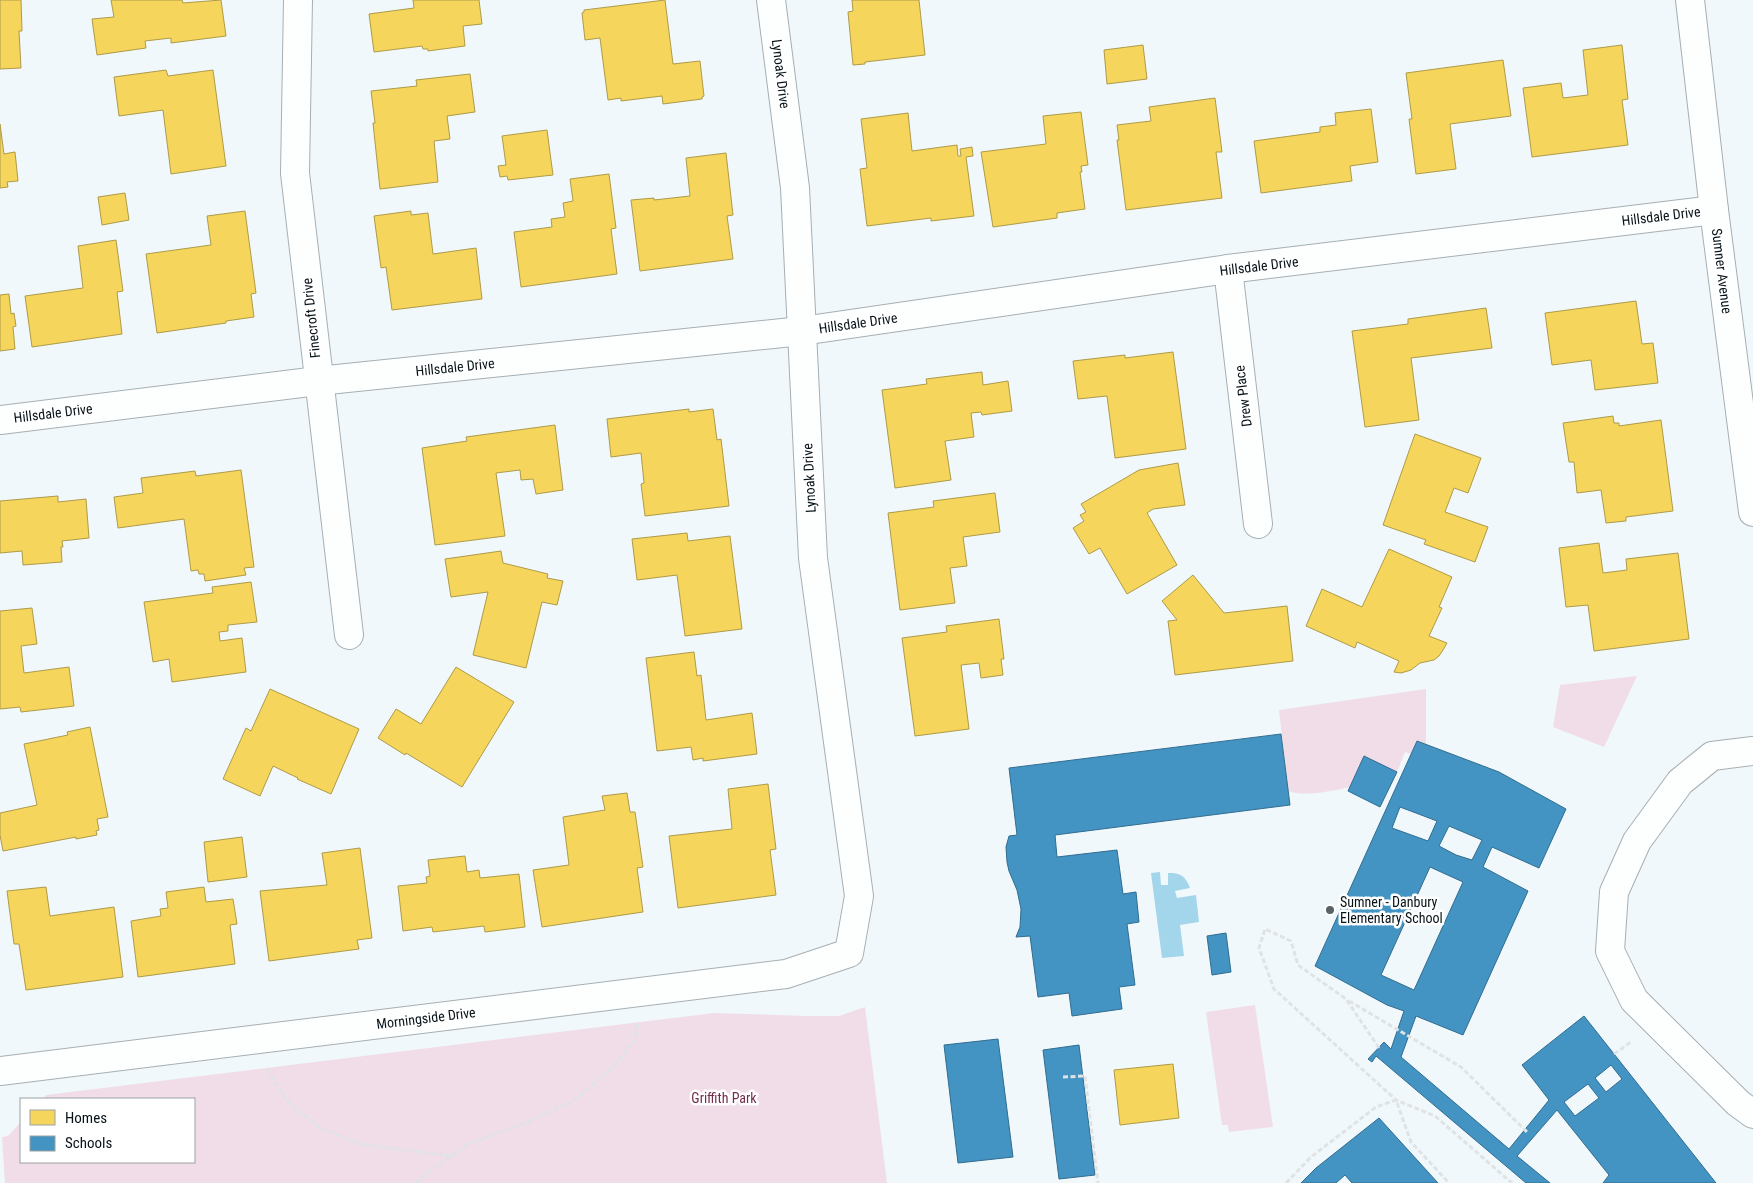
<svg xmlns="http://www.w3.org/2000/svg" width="1753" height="1183" font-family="'Roboto Condensed',sans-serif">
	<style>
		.green { fill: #f1dde7 }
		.water { fill: #a4d6eb }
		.homes { fill: #f6d55c; stroke: #ae9b48 }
		.schools { fill: #4393c3; stroke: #316d90; fill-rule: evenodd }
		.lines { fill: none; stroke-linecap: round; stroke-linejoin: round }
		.minor-casing { stroke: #a6afb3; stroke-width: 30 }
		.path { stroke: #e0e3e4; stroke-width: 3; stroke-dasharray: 5 2.5; stroke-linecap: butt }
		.minor { stroke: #fdfefe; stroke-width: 28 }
		.poi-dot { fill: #596367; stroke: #fff; stroke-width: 2 }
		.labels { text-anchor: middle; stroke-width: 5; stroke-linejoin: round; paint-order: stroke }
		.street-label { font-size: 14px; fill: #071318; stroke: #fff }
		.poi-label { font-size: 14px; fill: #071318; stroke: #fff; text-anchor: start }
		.park-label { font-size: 14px; fill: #752c4d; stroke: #fff }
	</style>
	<rect width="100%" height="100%" fill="#f0f8fb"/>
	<g class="green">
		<polygon points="1637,676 1604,747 1553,727 1560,685"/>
		<path d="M 1426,689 L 1426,744 L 1417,741 L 1411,754 L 1405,752 L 1397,772 L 1364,756 L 1350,787 C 1333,791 1304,797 1288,791 L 1279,710 Z"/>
		<polygon points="1255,1005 1273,1127 1229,1132 1228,1125 1222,1125 1206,1012"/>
		<polygon points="865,1007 887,1183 5,1183 2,1137 8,1136 21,1122 21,1162 194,1162 194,1099 43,1099 46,1095 714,1013 807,1016 839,1016"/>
	</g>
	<path class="water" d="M 1160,872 L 1161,885 L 1168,885 L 1168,873 C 1181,872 1186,877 1190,888 L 1175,891 L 1177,898 L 1196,895 L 1199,922 L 1180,925 L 1184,956 L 1162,958 L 1151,873 Z"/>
	<g class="homes">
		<polygon points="0,0 21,0 22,31 19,31 21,68 0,69"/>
		<polygon points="111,0 182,0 183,3 221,0 226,36 171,43 171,38 145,41 146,48 97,55 92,19 114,17"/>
		<polygon points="413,0 479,0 482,24 463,26 465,46 428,51 428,49 423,49 422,46 374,52 369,14 414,8"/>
		<polygon points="665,0 673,64 700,61 704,96 702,97 702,99 663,104 662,96 621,101 621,98 608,100 600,38 585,40 582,13 584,12 584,10"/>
		<polygon points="852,0 919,0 925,55 865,62 865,64 853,65 848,12 853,11"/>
		<polygon points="1143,45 1147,79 1107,84 1104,50"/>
		<polygon points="1622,45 1628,99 1622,100 1628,145 1532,157 1523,88 1561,83 1563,98 1588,95 1583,50"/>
		<polygon points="1503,60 1511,116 1450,124 1456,169 1416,174 1409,119 1412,119 1406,73"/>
		<polygon points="166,70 168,76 213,70 226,166 171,174 163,110 119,116 114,77"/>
		<polygon points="470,74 475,112 447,116 450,139 434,141 438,182 380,189 373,123 375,123 371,91 417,86 416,80"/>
		<polygon points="1215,98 1222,152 1216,152 1222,198 1126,210 1117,140 1119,140 1117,125 1151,121 1149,107"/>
		<polygon points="1371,109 1378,162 1350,166 1352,181 1261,193 1254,141 1320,132 1320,127 1336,125 1335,113"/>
		<polygon points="1081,112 1088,165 1081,166 1082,172 1080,172 1085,209 1057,213 1057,218 993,227 981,152 1046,144 1043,116"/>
		<polygon points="908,113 912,151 957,145 958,156 961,156 960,149 972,147 973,156 966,157 974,216 931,221 931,218 867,226 860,169 867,168 861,119"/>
		<polygon points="0,124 4,154 15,152 18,181 7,182 8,187 0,188"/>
		<polygon points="547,130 553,175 508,180 507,176 500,177 498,166 506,165 502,136"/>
		<polygon points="726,153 733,215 727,216 733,259 640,271 631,200 654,198 654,200 690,196 686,158"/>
		<polygon points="609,174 616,228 611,229 617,274 521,287 514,232 552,227 551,219 565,217 563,203 573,201 570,179"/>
		<polygon points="125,193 129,220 102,225 98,197"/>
		<polygon points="245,211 256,293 251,294 254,317 226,321 226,323 157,333 146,254 211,245 207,216"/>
		<polygon points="411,211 411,215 428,213 433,254 476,248 482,299 392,310 386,267 381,268 374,216"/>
		<polygon points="116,240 123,291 117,292 122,334 32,347 25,296 83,288 78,246"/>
		<polygon points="9,294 11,314 14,313 16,326 13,327 15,349 0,351 0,295"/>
		<polygon points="1636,301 1642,344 1653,343 1658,383 1595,390 1591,360 1552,365 1545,313"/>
		<polygon points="1486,308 1492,348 1411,358 1419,420 1365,427 1352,331 1408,324 1408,319"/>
		<polygon points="1173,352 1186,449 1115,458 1107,396 1078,399 1073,361 1125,355 1125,358"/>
		<polygon points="982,372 983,385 1008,381 1012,411 982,415 981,412 971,413 974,437 945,441 951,480 895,488 882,390 927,384 926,379"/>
		<polygon points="689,409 689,412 713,409 717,440 721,439 729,506 645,516 641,484 644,483 641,453 611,457 607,419"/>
		<polygon points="1613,416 1614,423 1619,423 1619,426 1661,420 1673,511 1626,517 1626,521 1606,523 1601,490 1577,493 1574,462 1569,462 1563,423"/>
		<polygon points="555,425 563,490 536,494 533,479 521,480 520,470 496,473 505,536 435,545 422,448 467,441 466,437"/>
		<polygon points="1415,434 1481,458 1468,493 1454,488 1445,512 1488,527 1475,562 1424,544 1426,540 1383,525"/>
		<polygon points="1178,463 1185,505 1153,509 1147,513 1177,565 1127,594 1100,548 1089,554 1073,528 1084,521 1080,515 1086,512 1081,504 1139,470"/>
		<polygon points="241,470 254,567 244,568 246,575 205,581 204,574 199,574 198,570 191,571 184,519 118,528 114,497 143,493 141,478 195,471 196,476"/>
		<polygon points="995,493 1000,532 963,537 967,566 950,568 955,603 900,610 888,513 934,507 933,501"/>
		<polygon points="58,496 58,502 86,499 89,538 62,541 63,547 61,547 62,562 23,565 22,551 0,553 0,501"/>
		<polygon points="687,533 688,541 730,536 742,629 685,636 677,575 637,580 632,539"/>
		<polygon points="1599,543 1603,573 1627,570 1626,559 1678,553 1689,639 1594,651 1588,605 1566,607 1559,548"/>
		<polygon points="1389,549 1452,577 1439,607 1442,608 1429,636 1447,643 1443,650 1439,656 1434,660 1420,663 1411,670 1401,673 1394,672 1399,661 1357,642 1355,648 1306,626 1322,589 1362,607"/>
		<polygon points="501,551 503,563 548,574 547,578 563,581 557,605 542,602 526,668 473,655 488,592 451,597 445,559"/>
		<polygon points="1193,575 1224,613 1287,606 1293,661 1175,675 1168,621 1177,620 1162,601"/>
		<polygon points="251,582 257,622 228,625 228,631 219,632 220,641 242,638 246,672 172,682 169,659 153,662 144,602 213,593 212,587"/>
		<polygon points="32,608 37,644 21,646 24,673 69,667 74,706 21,712 20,707 0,709 0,611"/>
		<polygon points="999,619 1004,659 1001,659 1003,675 981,678 979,663 961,665 969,729 915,736 902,638 947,632 946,626"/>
		<polygon points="694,652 697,676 701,675 706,720 752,713 757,754 703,761 703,758 693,760 691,747 657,751 646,658"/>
		<polygon points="456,667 514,702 462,787 406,753 405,755 378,738 396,709 421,724"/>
		<polygon points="270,689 359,729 331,794 297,779 298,778 273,766 260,796 223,779 246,728 251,731"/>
		<polygon points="90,727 108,817 97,819 99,830 96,831 97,835 76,839 76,837 3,851 0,835 0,813 37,805 24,744 68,735 67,732"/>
		<polygon points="768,784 776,849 770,850 776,895 678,908 669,836 732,829 728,789"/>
		<polygon points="627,793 630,812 635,812 643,867 637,868 643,912 542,927 533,870 569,865 563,817 605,810 602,796"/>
		<polygon points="242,837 247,877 208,882 204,842"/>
		<polygon points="360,848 372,938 357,940 359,949 269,961 260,891 327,885 322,853"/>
		<polygon points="465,856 467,872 479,870 480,878 519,874 525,927 485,932 484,926 433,932 432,927 403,931 398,886 427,883 426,877 430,876 428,860"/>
		<polygon points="46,887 50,916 114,907 123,977 26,990 19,944 14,944 7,891"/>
		<polygon points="204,887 206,902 233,899 237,924 230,925 235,964 138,977 131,921 161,916 160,909 168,908 166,892"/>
		<polygon points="1173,1064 1179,1118 1120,1125 1114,1070"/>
	</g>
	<g class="schools">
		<polygon points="1281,734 1290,805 1055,835 1057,857 1117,850 1123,894 1136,892 1139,922 1127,924 1135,985 1119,987 1122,1009 1072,1016 1069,993 1038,997 1030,936 1016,937 1020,927 1021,909 1017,890 1009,871 1007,862 1006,847 1009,836 1017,835 1009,768"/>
		<path d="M 1417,741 L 1499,772 L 1566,809 L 1539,868 L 1492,847 L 1483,867 L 1528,891 L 1463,1035 L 1416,1016 L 1401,1057 L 1509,1149 L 1549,1100 L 1522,1065 L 1584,1016 L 1716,1183 L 1603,1183 L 1609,1175 L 1557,1110 L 1517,1156 L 1550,1183 L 1526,1183 L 1376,1056 L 1372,1062 L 1368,1059 L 1384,1042 L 1391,1049 L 1404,1011 L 1387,1005 L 1315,966 ZM 1400,807 L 1437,821 L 1428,841 L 1392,828 ZM 1449,826 L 1482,840 L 1472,860 L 1456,855 L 1439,846 ZM 1430,867 L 1463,882 L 1414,990 L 1381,975 ZM 1611,1065 L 1622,1079 L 1606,1092 L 1595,1078 ZM 1588,1084 L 1599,1098 L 1575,1116 L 1564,1102 Z"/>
		<polygon points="1364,756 1397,772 1380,807 1348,791"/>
		<polygon points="1226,933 1231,972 1212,975 1207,936"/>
		<polygon points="998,1039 1013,1157 958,1163 944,1045"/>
		<polygon points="1079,1045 1095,1175 1059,1179 1043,1050"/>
		<polygon points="1379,1118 1438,1183 1352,1183 1345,1175 1336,1183 1301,1183 1316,1168"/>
	</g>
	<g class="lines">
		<defs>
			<g id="minor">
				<polyline points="298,0 295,173 349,635"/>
				<polyline points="1690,0 1714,210 1753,512"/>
				<polyline points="1228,269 1258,524"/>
				<polyline points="0,420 318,381 802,331 1228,269 1714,210"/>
				<polyline points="1753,751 1712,756 1680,782 1637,841 1614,892 1610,951 1634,1000 1738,1103 1753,1114"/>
				<polyline points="0,1071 786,974 849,953 859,896 813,558 795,188 771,0"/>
			</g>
		</defs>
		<use href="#minor" class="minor-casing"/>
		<g class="path">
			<polyline points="1349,1001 1461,1067 1528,1133"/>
			<polyline points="1379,1048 1346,999 1298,965 1291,941 1265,929 1259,948 1274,989 1396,1100 1435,1116 1512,1183"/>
			<polyline points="1614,1054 1631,1042"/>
			<polyline points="267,1069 287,1101 320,1128 359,1144 451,1156"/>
			<polyline points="1063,1077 1085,1076 1098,1183"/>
			<polyline points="416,1183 430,1171 468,1144 525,1123 574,1101 616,1064 634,1041 638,1024"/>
			<polyline points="1286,1183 1311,1157 1376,1107 1396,1100 1411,1142 1449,1183"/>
		</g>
		<use href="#minor" class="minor"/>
	</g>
	<circle class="poi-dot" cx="1330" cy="910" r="5"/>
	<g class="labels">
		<g class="street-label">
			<text transform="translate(781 74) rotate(83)" y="5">Lynoak Drive</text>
			<text transform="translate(1661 216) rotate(-7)" y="5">Hillsdale Drive</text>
			<text transform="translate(1259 266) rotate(-7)" y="5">Hillsdale Drive</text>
			<text transform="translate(1722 271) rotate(83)" y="5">Sumner Avenue</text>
			<text transform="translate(311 318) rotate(-96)" y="5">Finecroft Drive</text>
			<text transform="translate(858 323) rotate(-8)" y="5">Hillsdale Drive</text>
			<text transform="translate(455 367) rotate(-6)" y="5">Hillsdale Drive</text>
			<text transform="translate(1243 396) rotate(-97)" y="5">Drew Place</text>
			<text transform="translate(53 413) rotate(-7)" y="5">Hillsdale Drive</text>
			<text transform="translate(809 478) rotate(-93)" y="5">Lynoak Drive</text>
			<text transform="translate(426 1018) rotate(-7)" y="5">Morningside Drive</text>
		</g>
		<g class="poi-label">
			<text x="1340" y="907">Sumner - Danbury<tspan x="1340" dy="16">Elementary School</tspan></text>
		</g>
		<g class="park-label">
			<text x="724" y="1103">Griffith Park</text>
		</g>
	</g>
	<rect x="20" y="1098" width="175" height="65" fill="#ffffff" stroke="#9ca1a3"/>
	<rect x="30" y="1110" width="25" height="15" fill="#f6d55c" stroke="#9ca1a3"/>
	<text x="65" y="1123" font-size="15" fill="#071318">Homes</text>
	<rect x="30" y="1136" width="25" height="15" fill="#4393c3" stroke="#9ca1a3"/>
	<text x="65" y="1148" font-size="15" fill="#071318">Schools</text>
</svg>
